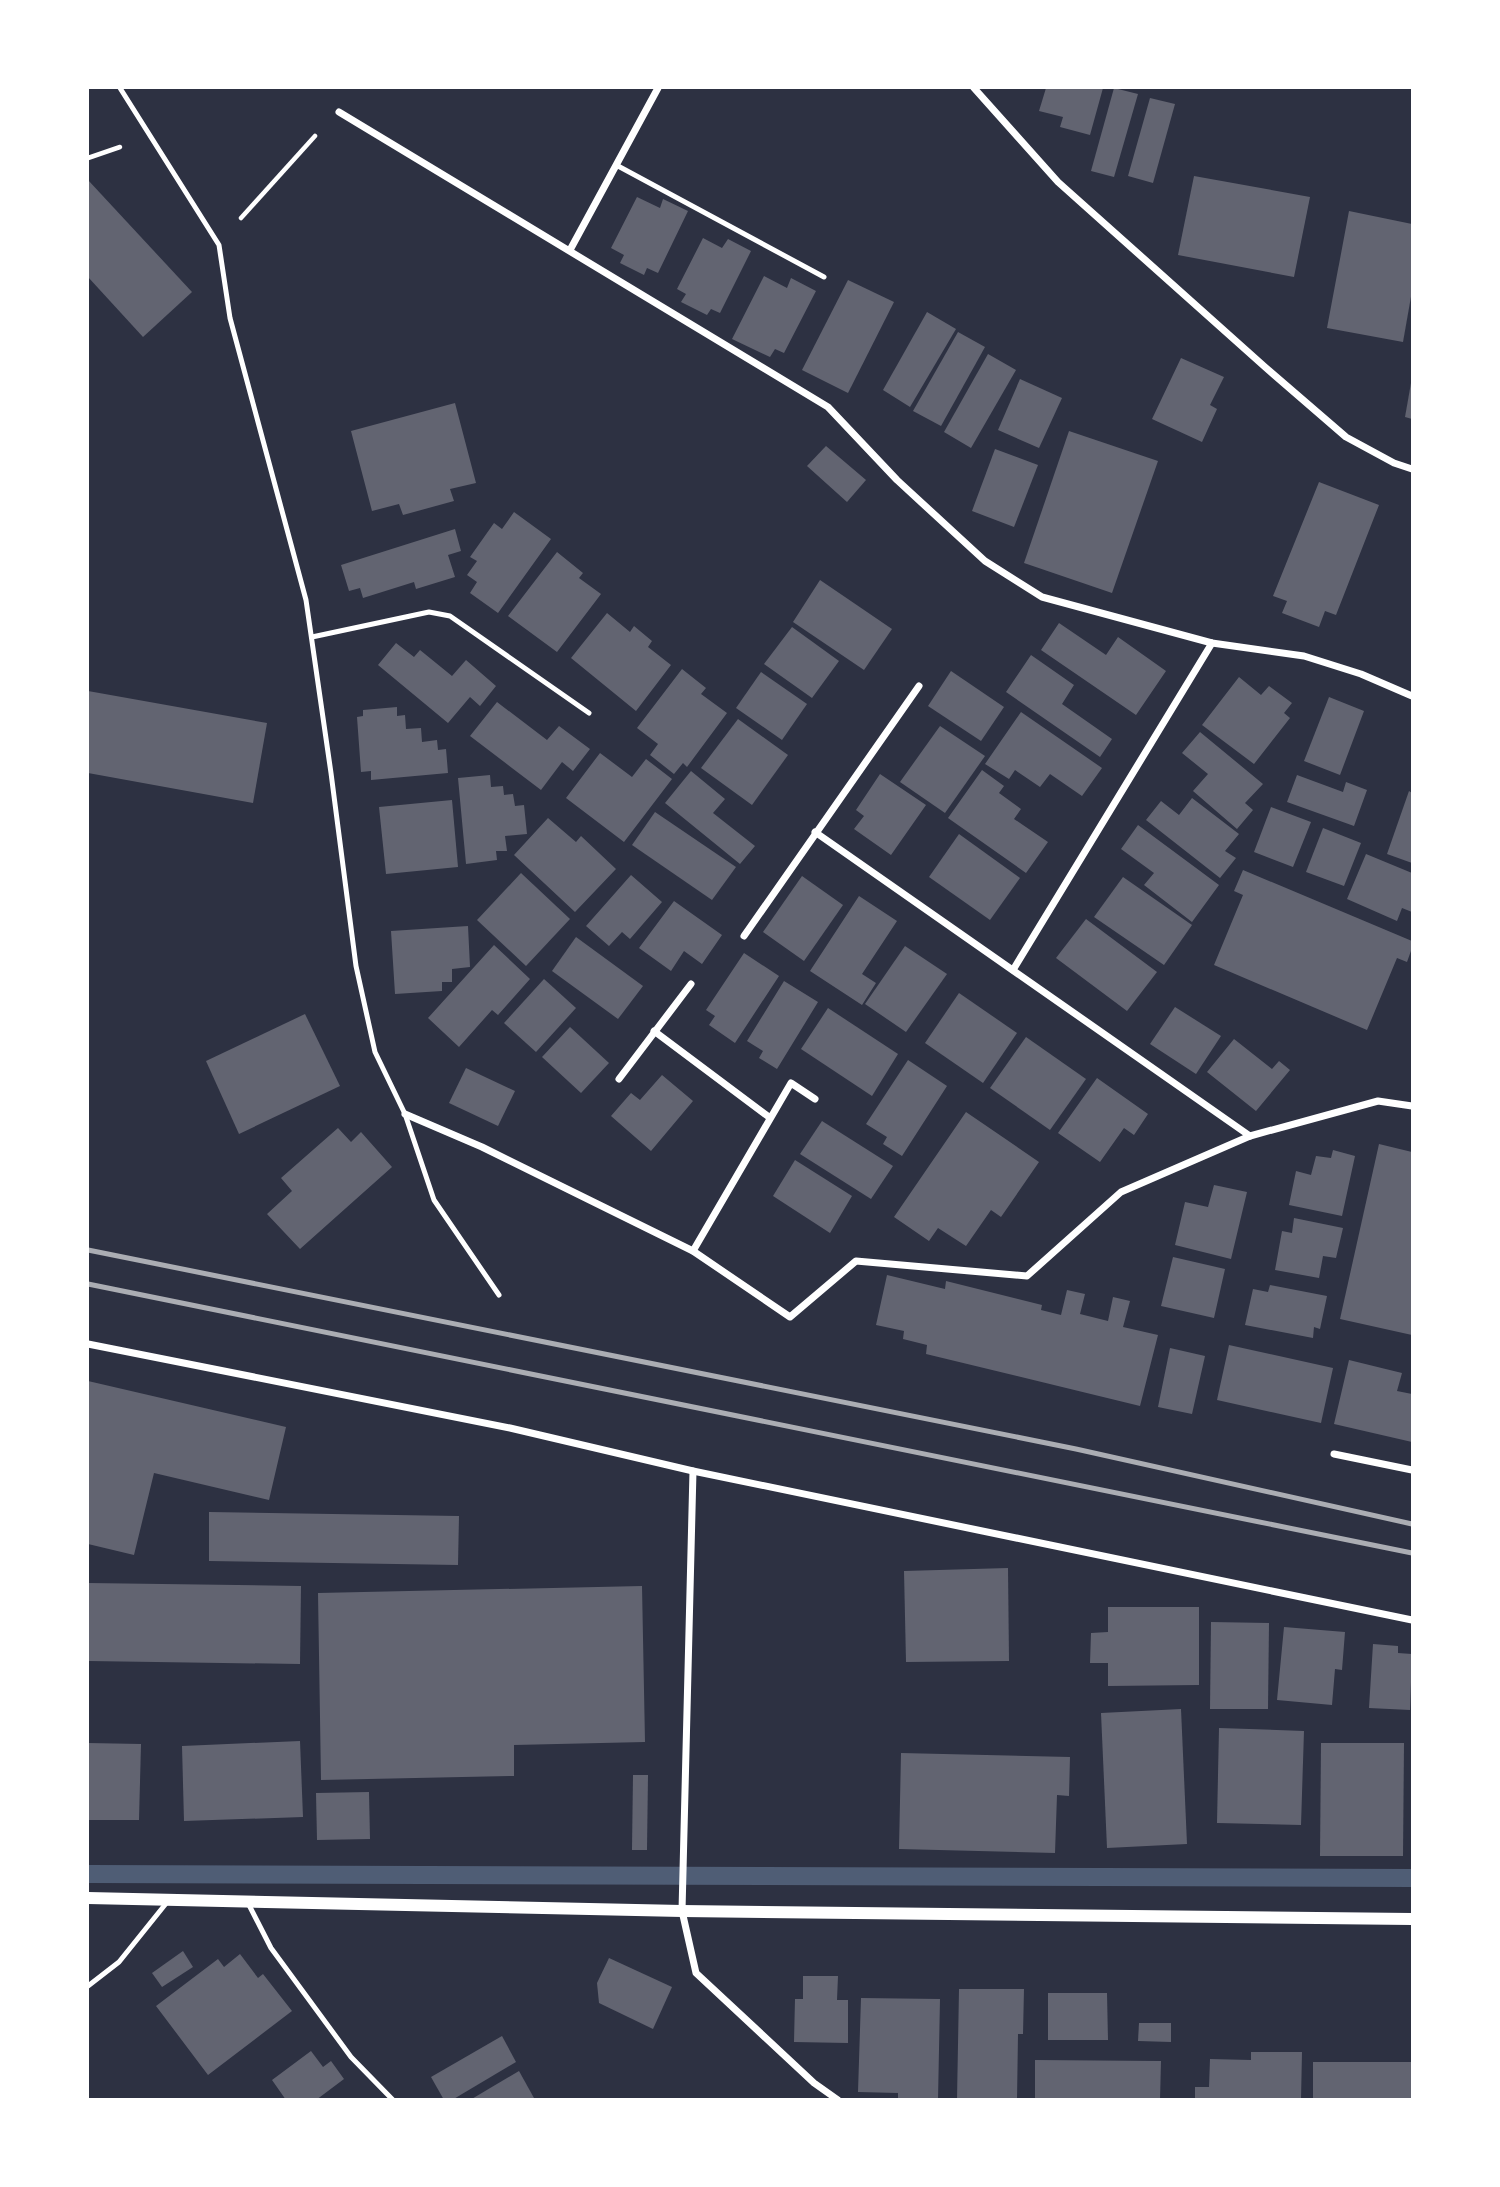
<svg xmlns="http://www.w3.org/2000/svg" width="1500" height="2187" font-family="Quicksand,sans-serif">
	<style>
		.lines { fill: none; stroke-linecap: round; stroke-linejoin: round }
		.stream { stroke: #4f5d75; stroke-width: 18 }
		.building { fill: #626471 }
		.path { stroke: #fff; stroke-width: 4.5 }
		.service { stroke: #fff; stroke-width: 5 }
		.minor { stroke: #fff; stroke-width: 7 }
		.tertiary { stroke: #fff; stroke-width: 12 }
		.rail { stroke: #abadb3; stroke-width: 5 }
	</style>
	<rect width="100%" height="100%" fill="#2d3142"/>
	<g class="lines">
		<polyline class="stream" points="88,1874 1412,1878"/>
	</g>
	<g class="building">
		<polygon points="1046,88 1103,88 1090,135 1060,127 1063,117 1039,111"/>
		<polygon points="1114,88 1138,94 1114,177 1091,171"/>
		<polygon points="1150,98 1175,104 1153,183 1128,176"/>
		<polygon points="1194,176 1310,197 1294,277 1178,255"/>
		<polygon points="88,180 192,292 143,337 88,277"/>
		<polygon points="637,197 660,208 663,199 688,211 658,273 647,268 644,275 620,263 624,255 611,248"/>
		<polygon points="1349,211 1412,224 1412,291 1403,342 1327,328"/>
		<polygon points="703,238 722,248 728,239 751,251 720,313 711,309 707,315 681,302 686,294 677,289"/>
		<polygon points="764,276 787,288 791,278 816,291 784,353 775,349 770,357 732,339"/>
		<polygon points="848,280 894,302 848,393 802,370"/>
		<polygon points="927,312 956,329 910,407 883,390"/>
		<polygon points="958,332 985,347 941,426 913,411"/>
		<polygon points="988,354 1016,370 971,448 944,432"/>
		<polygon points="1181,358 1224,377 1210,405 1217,409 1202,442 1152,419"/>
		<polygon points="1020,379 1062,398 1039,448 998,430"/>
		<polygon points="1411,383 1412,383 1412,419 1405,417"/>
		<polygon points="455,403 476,483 450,489 454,501 403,515 399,504 372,511 351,431"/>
		<polygon points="1069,431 1158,461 1112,593 1024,563"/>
		<polygon points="826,446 866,480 847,502 807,466"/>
		<polygon points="995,449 1038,465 1014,527 972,511"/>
		<polygon points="1319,482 1379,505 1336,615 1325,611 1319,627 1282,613 1287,601 1273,596"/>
		<polygon points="514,512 551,539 498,613 470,593 477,582 467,575 477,561 470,557 494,523 502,529"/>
		<polygon points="455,529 461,551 448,555 455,577 416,589 414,582 363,598 360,588 349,591 341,565"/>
		<polygon points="557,552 583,573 579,578 601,594 557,652 508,616"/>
		<polygon points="820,580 892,629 864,670 793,622"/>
		<polygon points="607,613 630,632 634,626 652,641 648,647 671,665 636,711 571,658"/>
		<polygon points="1059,623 1106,655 1118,637 1166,671 1136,715 1041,650"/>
		<polygon points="792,627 839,661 812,698 764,664"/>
		<polygon points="396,643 414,657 420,650 452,676 466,660 496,686 480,706 470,697 448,723 378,665"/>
		<polygon points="1031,655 1074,685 1062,704 1112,739 1100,757 1006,692"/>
		<polygon points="682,669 706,688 701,694 727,713 687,767 683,763 674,774 650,755 658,744 637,728"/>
		<polygon points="951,671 1004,707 981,741 928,706"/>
		<polygon points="761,672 807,704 782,740 736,708"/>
		<polygon points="1239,677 1261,695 1269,686 1292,703 1284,713 1290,718 1254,764 1202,725"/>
		<polygon points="88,691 267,723 253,803 88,773"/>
		<polygon points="1329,697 1364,711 1340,775 1304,761"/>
		<polygon points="497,702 547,740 559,726 590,749 573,771 562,762 541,790 470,736"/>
		<polygon points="397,707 397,716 405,715 406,729 421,728 422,742 437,740 438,750 446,749 448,773 371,780 371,771 361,772 357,717 363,716 363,710"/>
		<polygon points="1021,712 1102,768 1082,796 1050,774 1040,787 1015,770 1009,779 985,764"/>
		<polygon points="738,719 788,755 752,805 701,768"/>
		<polygon points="940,726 985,756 945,813 900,782"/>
		<polygon points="1200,732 1263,784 1245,803 1253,810 1237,829 1193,791 1208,774 1182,753"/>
		<polygon points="600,753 632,777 646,759 672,779 624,842 566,798"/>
		<polygon points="982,770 1004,786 999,793 1021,809 1014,819 1048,842 1026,873 948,818"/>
		<polygon points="691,771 725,799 713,813 755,846 740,864 665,803"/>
		<polygon points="880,774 926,805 891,855 854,829 864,816 856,810"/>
		<polygon points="490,775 491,787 503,786 504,795 513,794 515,806 524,805 527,834 505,836 507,851 496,851 497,860 466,864 458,778"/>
		<polygon points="1297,775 1343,792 1346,782 1367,790 1354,826 1287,802"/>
		<polygon points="1409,791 1412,793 1412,863 1387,854"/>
		<polygon points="1192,798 1239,834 1225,851 1236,858 1220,878 1146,820 1161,801 1179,815"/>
		<polygon points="452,800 458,867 386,874 379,807"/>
		<polygon points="1271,807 1311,822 1293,867 1254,852"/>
		<polygon points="655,812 736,867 712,900 632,845"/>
		<polygon points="548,818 576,842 581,836 616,869 575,912 514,855"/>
		<polygon points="1138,825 1219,885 1192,922 1144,885 1154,873 1121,849"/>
		<polygon points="1323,828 1361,843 1344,886 1306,872"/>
		<polygon points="959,834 1020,878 990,920 929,877"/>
		<polygon points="1366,854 1412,873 1412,912 1402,908 1397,921 1347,899"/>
		<polygon points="1243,870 1412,941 1412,948 1407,962 1397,958 1367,1030 1214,965 1243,895 1234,891"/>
		<polygon points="521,873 570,919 526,966 477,920"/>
		<polygon points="631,875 662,902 630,939 622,932 609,946 586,926"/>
		<polygon points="802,876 843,905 804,961 763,932"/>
		<polygon points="1123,877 1192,925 1164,965 1094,917"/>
		<polygon points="859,896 897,921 862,974 876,983 862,1005 810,971"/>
		<polygon points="674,901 722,935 702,964 684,951 671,971 639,948"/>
		<polygon points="1086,919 1157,972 1127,1011 1056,958"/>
		<polygon points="468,926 470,967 452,969 452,982 442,982 442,991 395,994 391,931"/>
		<polygon points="576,937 643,986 618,1019 552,971"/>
		<polygon points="494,945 530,979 498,1015 492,1010 459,1047 428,1018"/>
		<polygon points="905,946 947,974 906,1032 865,1004"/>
		<polygon points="744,953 779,976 735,1043 709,1025 715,1016 706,1010"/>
		<polygon points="544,979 576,1008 536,1052 504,1023"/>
		<polygon points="784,981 818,1002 777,1069 759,1058 763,1051 747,1041"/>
		<polygon points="959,993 1017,1033 983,1083 925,1043"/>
		<polygon points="1175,1007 1221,1036 1196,1074 1150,1044"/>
		<polygon points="828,1008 898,1054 872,1096 801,1049"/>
		<polygon points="305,1014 340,1086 239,1134 206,1061"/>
		<polygon points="570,1027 609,1063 581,1093 542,1057"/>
		<polygon points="1026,1037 1086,1079 1050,1130 990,1088"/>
		<polygon points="1234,1039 1272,1069 1279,1061 1290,1070 1256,1111 1207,1072"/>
		<polygon points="908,1060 947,1086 902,1156 883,1144 887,1137 866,1124"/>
		<polygon points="466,1068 515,1091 498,1126 449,1103"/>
		<polygon points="662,1075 693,1101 651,1151 611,1116 631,1093 640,1100"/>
		<polygon points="1097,1078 1148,1114 1134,1135 1124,1128 1100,1162 1058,1133"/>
		<polygon points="966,1112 1039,1162 1001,1217 991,1210 966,1246 938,1228 929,1241 894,1217"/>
		<polygon points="822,1121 893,1166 871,1199 800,1154"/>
		<polygon points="338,1128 351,1142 361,1132 392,1167 300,1249 267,1214 292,1191 281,1178"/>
		<polygon points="1379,1144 1412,1152 1412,1335 1340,1319"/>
		<polygon points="1333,1150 1355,1156 1342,1216 1289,1205 1296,1171 1311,1175 1316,1156 1331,1158"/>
		<polygon points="795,1160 852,1196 830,1233 773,1196"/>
		<polygon points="1214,1185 1247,1192 1231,1259 1175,1245 1185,1202 1208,1207"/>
		<polygon points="1294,1218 1343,1228 1336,1258 1323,1256 1319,1278 1275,1270 1282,1231 1292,1233"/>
		<polygon points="1173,1257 1225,1269 1214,1318 1161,1306"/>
		<polygon points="887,1275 945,1289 946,1281 1042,1305 1041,1310 1061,1315 1067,1290 1085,1294 1080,1314 1108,1321 1113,1297 1130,1301 1123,1327 1158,1335 1140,1406 926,1354 927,1345 903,1339 904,1331 876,1325"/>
		<polygon points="1270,1285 1327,1296 1320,1329 1314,1327 1313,1338 1245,1325 1253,1289 1268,1292"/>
		<polygon points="1229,1345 1333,1368 1321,1423 1217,1400"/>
		<polygon points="1170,1348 1205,1356 1192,1414 1158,1407"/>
		<polygon points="1349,1360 1402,1373 1397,1391 1412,1394 1412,1442 1334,1424"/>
		<polygon points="88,1381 286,1427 269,1500 154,1473 134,1555 88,1544"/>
		<polygon points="209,1512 459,1516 458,1565 209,1561"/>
		<polygon points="1008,1568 1009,1661 906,1662 904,1571"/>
		<polygon points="88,1583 301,1586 300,1664 88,1661"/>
		<polygon points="642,1586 645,1742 514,1745 514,1776 321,1780 318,1593"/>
		<polygon points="1108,1607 1199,1607 1199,1685 1108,1686 1108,1663 1090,1663 1091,1633 1108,1632"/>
		<polygon points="1211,1622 1269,1623 1268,1709 1210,1709"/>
		<polygon points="1284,1627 1345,1632 1342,1670 1335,1669 1332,1705 1277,1700"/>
		<polygon points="1373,1644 1398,1646 1398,1653 1412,1654 1410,1710 1369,1708"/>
		<polygon points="1181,1709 1187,1844 1107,1848 1101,1713"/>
		<polygon points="1219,1728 1304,1731 1301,1825 1217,1823"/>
		<polygon points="300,1741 303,1817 184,1821 182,1746"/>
		<polygon points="88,1743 141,1744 139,1820 88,1820"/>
		<polygon points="1321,1743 1404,1743 1403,1856 1320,1856"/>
		<polygon points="901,1753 1070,1757 1069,1796 1057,1795 1055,1853 899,1849"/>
		<polygon points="633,1775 648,1775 647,1850 632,1850"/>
		<polygon points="369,1792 370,1839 317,1840 316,1793"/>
		<polygon points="183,1951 193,1967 162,1987 152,1973"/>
		<polygon points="240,1954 258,1978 263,1974 292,2011 208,2075 156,2006 218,1959 224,1967"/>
		<polygon points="609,1958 672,1987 653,2029 599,2003 597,1983"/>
		<polygon points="803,1976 838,1976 837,2000 848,2000 848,2043 794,2042 795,1999 803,1999"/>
		<polygon points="959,1989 1024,1989 1023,2034 1018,2034 1017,2100 957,2100"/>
		<polygon points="1048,1993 1107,1993 1108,2040 1048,2040"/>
		<polygon points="861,1998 940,1999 938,2100 898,2100 898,2093 858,2092"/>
		<polygon points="1139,2023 1171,2023 1171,2042 1138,2041"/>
		<polygon points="502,2036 516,2062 452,2100 444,2100 431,2077"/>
		<polygon points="311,2051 323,2067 331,2061 344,2079 316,2100 286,2100 272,2080"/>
		<polygon points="1251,2052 1302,2052 1301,2100 1195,2100 1195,2087 1209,2087 1210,2059 1251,2060"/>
		<polygon points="1035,2060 1161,2061 1160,2100 1035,2100"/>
		<rect x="1313" y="2062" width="99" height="38"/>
		<polygon points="519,2071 534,2098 532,2100 470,2100"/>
	</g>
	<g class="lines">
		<g class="path">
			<polyline points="88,158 120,147"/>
			<polyline points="241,218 315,136"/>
		</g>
		<g class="service">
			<polyline points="120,88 219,245 230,318 306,600 331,773 356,966 375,1052 405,1114 434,1200 499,1295"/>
			<polyline points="618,166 824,277"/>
			<polyline points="312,637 429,612 450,616 589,713"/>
			<polyline points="248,1903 271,1948 351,2057 393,2100"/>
			<polyline points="88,1986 119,1962 168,1901"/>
		</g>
		<g class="minor">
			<polyline points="974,88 1058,182 1265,367 1346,437 1394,463 1412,469"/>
			<polyline points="339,112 828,407 897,480 985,561 1042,597 1212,643 1304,656 1361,674 1412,696"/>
			<polyline points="570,250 658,88"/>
			<polyline points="815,832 1250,1136"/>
			<polyline points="744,936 919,686"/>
			<polyline points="1013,970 1212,643"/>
			<polyline points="654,1031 769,1117"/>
			<polyline points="619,1079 691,984"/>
			<polyline points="405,1114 482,1147 693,1251 790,1317 856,1261 1027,1276 1121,1192 1250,1136 1378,1101 1412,1106"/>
			<polyline points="693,1251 791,1083 815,1099"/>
			<polyline points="88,1344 510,1428 693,1471 1412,1620"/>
			<polyline points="1334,1454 1412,1470"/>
			<polyline points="693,1471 682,1911 696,1973 814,2083 838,2100"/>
		</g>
		<polyline class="tertiary" points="88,1898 682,1911 1412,1919"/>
		<g class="rail">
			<polyline points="88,1250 1076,1449 1412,1524"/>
			<polyline points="88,1284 1412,1553"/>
		</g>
	</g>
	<rect width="1500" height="2187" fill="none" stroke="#ffffff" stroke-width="178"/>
</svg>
